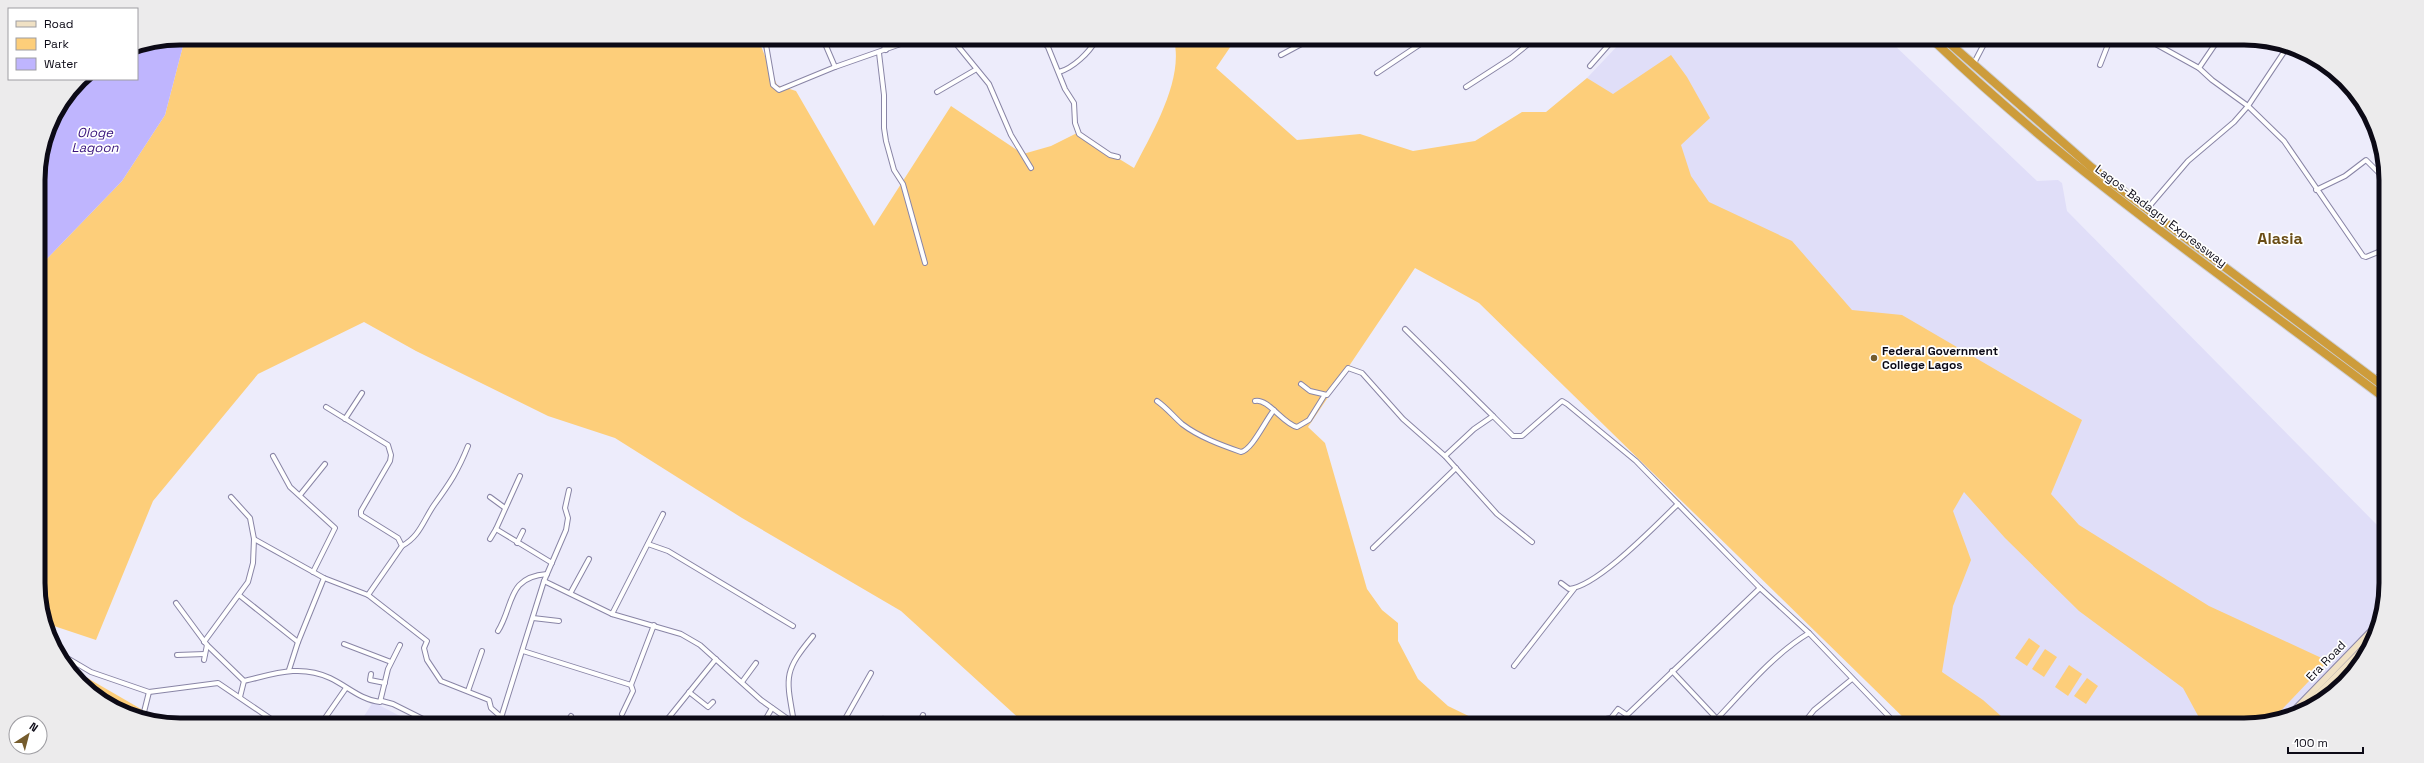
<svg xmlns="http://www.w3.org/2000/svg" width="2424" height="763" font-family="'Space Grotesk',sans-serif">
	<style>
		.built { fill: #e0def8 }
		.green { fill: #fdce7a }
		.water { fill: #bfb5fe }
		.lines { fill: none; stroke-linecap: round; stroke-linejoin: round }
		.street-casing { stroke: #8985a6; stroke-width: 6 }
		.secondary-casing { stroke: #8985a6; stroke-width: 8 }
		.highway-casing { stroke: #ceced0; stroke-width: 10 }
		.street { stroke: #fff; stroke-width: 4 }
		.secondary { stroke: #f0e1c4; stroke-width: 6 }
		.highway { stroke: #cd9c3b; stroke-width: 8 }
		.poi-dot { fill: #755c2d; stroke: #fff; stroke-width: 1.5 }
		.labels { text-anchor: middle; stroke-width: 3.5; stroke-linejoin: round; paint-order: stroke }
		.street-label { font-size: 12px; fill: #0c0a16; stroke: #fff }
		.poi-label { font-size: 12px; font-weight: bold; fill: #0c0a16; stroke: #fff; text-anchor: start }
		.water-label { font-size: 13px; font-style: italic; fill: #39147c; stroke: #fff }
		.district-label { font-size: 16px; font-weight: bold; fill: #6a4d16; stroke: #fff }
		.rim { fill: none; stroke: #0c0a16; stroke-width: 5 }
	</style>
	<rect width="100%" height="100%" fill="#edecfb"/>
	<g class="built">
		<polygon points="1622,41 1891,42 2037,181 2058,180 2062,183 2067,211 2382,530 2381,617 2281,718 2253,725 1910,724 1587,78"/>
		<polygon points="373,702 400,716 407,721 361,721"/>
	</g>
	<g class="green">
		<path d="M 185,38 L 758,39 L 777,85 L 796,91 L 874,226 L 951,106 L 1023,154 L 1051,146 L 1077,133 L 1134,168 C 1152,133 1184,80 1174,40 L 1235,40 L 1216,68 L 1297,140 L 1360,134 L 1413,151 L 1475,141 L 1522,112 L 1546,112 L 1587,78 L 1613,94 L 1671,55 L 1687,77 L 1710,118 L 1681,145 L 1691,176 L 1709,202 L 1792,241 L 1852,310 L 1902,315 L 2082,420 L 2051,494 L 2079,525 L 2209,606 L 2328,661 L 2271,721 L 2253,725 L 2203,725 L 2183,688 L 2079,611 L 2005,538 L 1964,492 L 1953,511 L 1971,560 L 1953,606 L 1942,672 L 1983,700 L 2010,724 L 1910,724 L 1479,303 L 1415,268 L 1308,427 L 1325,443 L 1367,589 L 1382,610 L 1398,623 L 1398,641 L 1418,679 L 1448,706 L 1483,723 L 1023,722 L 901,611 L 742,518 L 615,438 L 548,416 L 416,351 L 364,322 L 258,374 L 153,501 L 96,640 L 45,623 L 41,611 L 39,267 L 122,181 L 165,115 Z"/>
		<polygon points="2029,638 2040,646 2027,666 2015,658"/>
		<polygon points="2045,649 2057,657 2044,677 2032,669"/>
		<polygon points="2069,665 2082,674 2068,696 2055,687"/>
		<polygon points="68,668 77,672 160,720 143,720 79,683"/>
		<polygon points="2087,678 2098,686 2086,704 2074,696"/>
		<polygon points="2145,717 2162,725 2141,722 2122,724 2137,718"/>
	</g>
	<polygon class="water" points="180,38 185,38 165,115 122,181 39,267 38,171 49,125 80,79 137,79 137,46"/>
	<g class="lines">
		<defs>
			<g id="street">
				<polyline points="765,39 773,85 779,90 835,67 912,40"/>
				<polyline points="823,39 835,67"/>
				<polyline points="881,40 886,50"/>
				<polyline points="953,40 989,84 1011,135 1031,168"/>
				<polyline points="1042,40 1048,47 1065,89 1074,103 1075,123 1079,134 1110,155 1118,157"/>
				<polyline points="2152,42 2199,68 2212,80 2248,106 2284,141 2363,256 2366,257 2383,250"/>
				<polyline points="879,53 884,95 884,128 886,141 894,170 903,184 925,263"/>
				<polyline points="1281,55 1307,41"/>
				<polyline points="1973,65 1985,42"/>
				<polyline points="2100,65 2109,42"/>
				<polyline points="1590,66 1612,41"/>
				<polyline points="2199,68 2216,43"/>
				<path d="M 1059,72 C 1073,68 1089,53 1096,40"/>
				<polyline points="1377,73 1425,41"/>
				<polyline points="1466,87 1511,58 1532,41"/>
				<polyline points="937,92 975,70"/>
				<polyline points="2316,190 2345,176 2366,160 2383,177"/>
				<polyline points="2147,209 2188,161 2234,122 2248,106 2288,46"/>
				<polyline points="1405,329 1493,416"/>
				<polyline points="2376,380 2382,372"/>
				<polyline points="1301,384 1310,391 1327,395 1348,368 1362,373 1403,419 1445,456 1497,514 1532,542"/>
				<path d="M 1157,401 C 1167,408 1174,417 1182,424 C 1199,437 1221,445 1241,452 C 1252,450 1265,421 1274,410"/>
				<path d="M 1255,401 C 1268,398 1283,424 1297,427 L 1309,420 L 1324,396"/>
				<polyline points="326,407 388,445 391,455 390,461 361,511 361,515 398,538 402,546 368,595"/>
				<polyline points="345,419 362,393"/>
				<polyline points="273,456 290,487 335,528 313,572"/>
				<polyline points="1445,456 1474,429 1493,416 1513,436 1522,436 1562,401 1567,404 1636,461 1760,588 1809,633 1896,724"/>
				<polyline points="520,476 496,529 552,563"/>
				<polyline points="300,495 325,464"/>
				<polyline points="231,497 250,518 254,539 324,578 368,595 427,641 424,648 427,660 441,681 489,700 491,708 500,716"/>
				<polyline points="490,497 505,508"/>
				<polyline points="490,539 496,529"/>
				<polyline points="517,543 523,531"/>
				<polyline points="648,544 668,551 793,626"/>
				<path d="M 402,546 C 420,536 423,521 434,505 C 450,483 458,471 468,446"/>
				<polyline points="1373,548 1456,468"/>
				<polyline points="544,581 612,614 681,634 700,645 761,700 792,722"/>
				<path d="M 1561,583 L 1569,589 C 1598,586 1655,526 1678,504"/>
				<polyline points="571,592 589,559"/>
				<polyline points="239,595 298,642"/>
				<polyline points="176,603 207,645 244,681"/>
				<polyline points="612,614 663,514"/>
				<polyline points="533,618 559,621"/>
				<path d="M 498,631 C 514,605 507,577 547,574"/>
				<polyline points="204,642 248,582 253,563 254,539"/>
				<polyline points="344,644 391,662"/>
				<polyline points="523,651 631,685"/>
				<polyline points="57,652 91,672 149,692 218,683 274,721"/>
				<polyline points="177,655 205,654"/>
				<polyline points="204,660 207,645"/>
				<polyline points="1514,666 1574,589"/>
				<polyline points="289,670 298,642 324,578"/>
				<polyline points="1672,671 1717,719"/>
				<polyline points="371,674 370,680 385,683"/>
				<polyline points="742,682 756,663"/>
				<polyline points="2325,688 2333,693"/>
				<polyline points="468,691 482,651"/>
				<polyline points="689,692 708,707 713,702"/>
				<path d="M 240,697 L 244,681 C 274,674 300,664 330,678 C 347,686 361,700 380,702 L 388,669 L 400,645"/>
				<polyline points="382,701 393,704 427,721"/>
				<polyline points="622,714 633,691 631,685 654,625"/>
				<polyline points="845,719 871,673"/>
				<polyline points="142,720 149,692"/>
				<polyline points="323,721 346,688"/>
				<polyline points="500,721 544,581 566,530 568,518 565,508 569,490"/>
				<polyline points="568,721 571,716"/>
				<polyline points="666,721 716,659"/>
				<polyline points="764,722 772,708"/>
				<path d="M 794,722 C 786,677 783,672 813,636"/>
				<polyline points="832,722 841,719 848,722"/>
				<polyline points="880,722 883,719"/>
				<polyline points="920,722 923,715"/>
				<polyline points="1599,723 1601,720 1611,718 1618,709 1627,715 1760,588"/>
				<path d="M 1712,724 C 1742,693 1772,655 1809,633"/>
				<polyline points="1803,724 1814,710 1852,679"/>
			</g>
			<g id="secondary">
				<polyline points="2298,714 2374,638"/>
				<polyline points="2288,717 2381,621"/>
			</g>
			<g id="highway">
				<path d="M 1935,42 C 2073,174 2230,281 2382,396"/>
				<polyline points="1948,42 2091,167 2382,385"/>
			</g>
		</defs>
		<use href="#street" class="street-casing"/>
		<use href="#secondary" class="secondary-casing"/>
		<use href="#highway" class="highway-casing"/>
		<use href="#street" class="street"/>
		<use href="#secondary" class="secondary"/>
		<use href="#highway" class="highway"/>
	</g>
	<circle class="poi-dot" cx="1874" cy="358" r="4"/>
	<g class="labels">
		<g class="street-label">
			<text transform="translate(2161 216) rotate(37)" y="4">Lagos-Badagry Expressway</text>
			<text transform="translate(2326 661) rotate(-46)" y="4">Era Road</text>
		</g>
		<g class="poi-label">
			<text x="1882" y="355">Federal Government<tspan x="1882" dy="14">College Lagos</tspan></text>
		</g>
		<g class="water-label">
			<text x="95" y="137">Ologe<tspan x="95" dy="15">Lagoon</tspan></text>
		</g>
		<g class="district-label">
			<text x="2280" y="244">Alasia</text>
		</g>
	</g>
	<path d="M0 0H2424V763H0ZM180 45H2244A135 135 0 0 1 2379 180V583A135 135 0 0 1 2244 718H180A135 135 0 0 1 45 583V180A135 135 0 0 1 180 45Z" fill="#ecebec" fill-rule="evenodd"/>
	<path class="rim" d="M180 45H2244A135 135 0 0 1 2379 180V583A135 135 0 0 1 2244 718H180A135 135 0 0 1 45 583V180A135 135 0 0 1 180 45Z"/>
	<rect x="8" y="8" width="130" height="72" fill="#ffffff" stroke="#9e9da2"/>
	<rect x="16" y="21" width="20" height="6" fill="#f0e1c4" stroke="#9e9da2"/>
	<text x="44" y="28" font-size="12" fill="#0c0a16">Road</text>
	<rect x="16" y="38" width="20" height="12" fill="#fdce7a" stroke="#9e9da2"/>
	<text x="44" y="48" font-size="12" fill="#0c0a16">Park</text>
	<rect x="16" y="58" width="20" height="12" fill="#bfb5fe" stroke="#9e9da2"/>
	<text x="44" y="68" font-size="12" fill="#0c0a16">Water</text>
	<g transform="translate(28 735) rotate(36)"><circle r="19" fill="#ffffff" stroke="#9e9da2"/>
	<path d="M0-3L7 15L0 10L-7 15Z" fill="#755c2d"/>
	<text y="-6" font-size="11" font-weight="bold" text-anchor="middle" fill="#0c0a16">N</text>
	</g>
	<path d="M2288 747v6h75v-6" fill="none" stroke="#0c0a16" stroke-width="2"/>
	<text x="2294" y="747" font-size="12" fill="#0c0a16" stroke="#ffffff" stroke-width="3" paint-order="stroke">100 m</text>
</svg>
